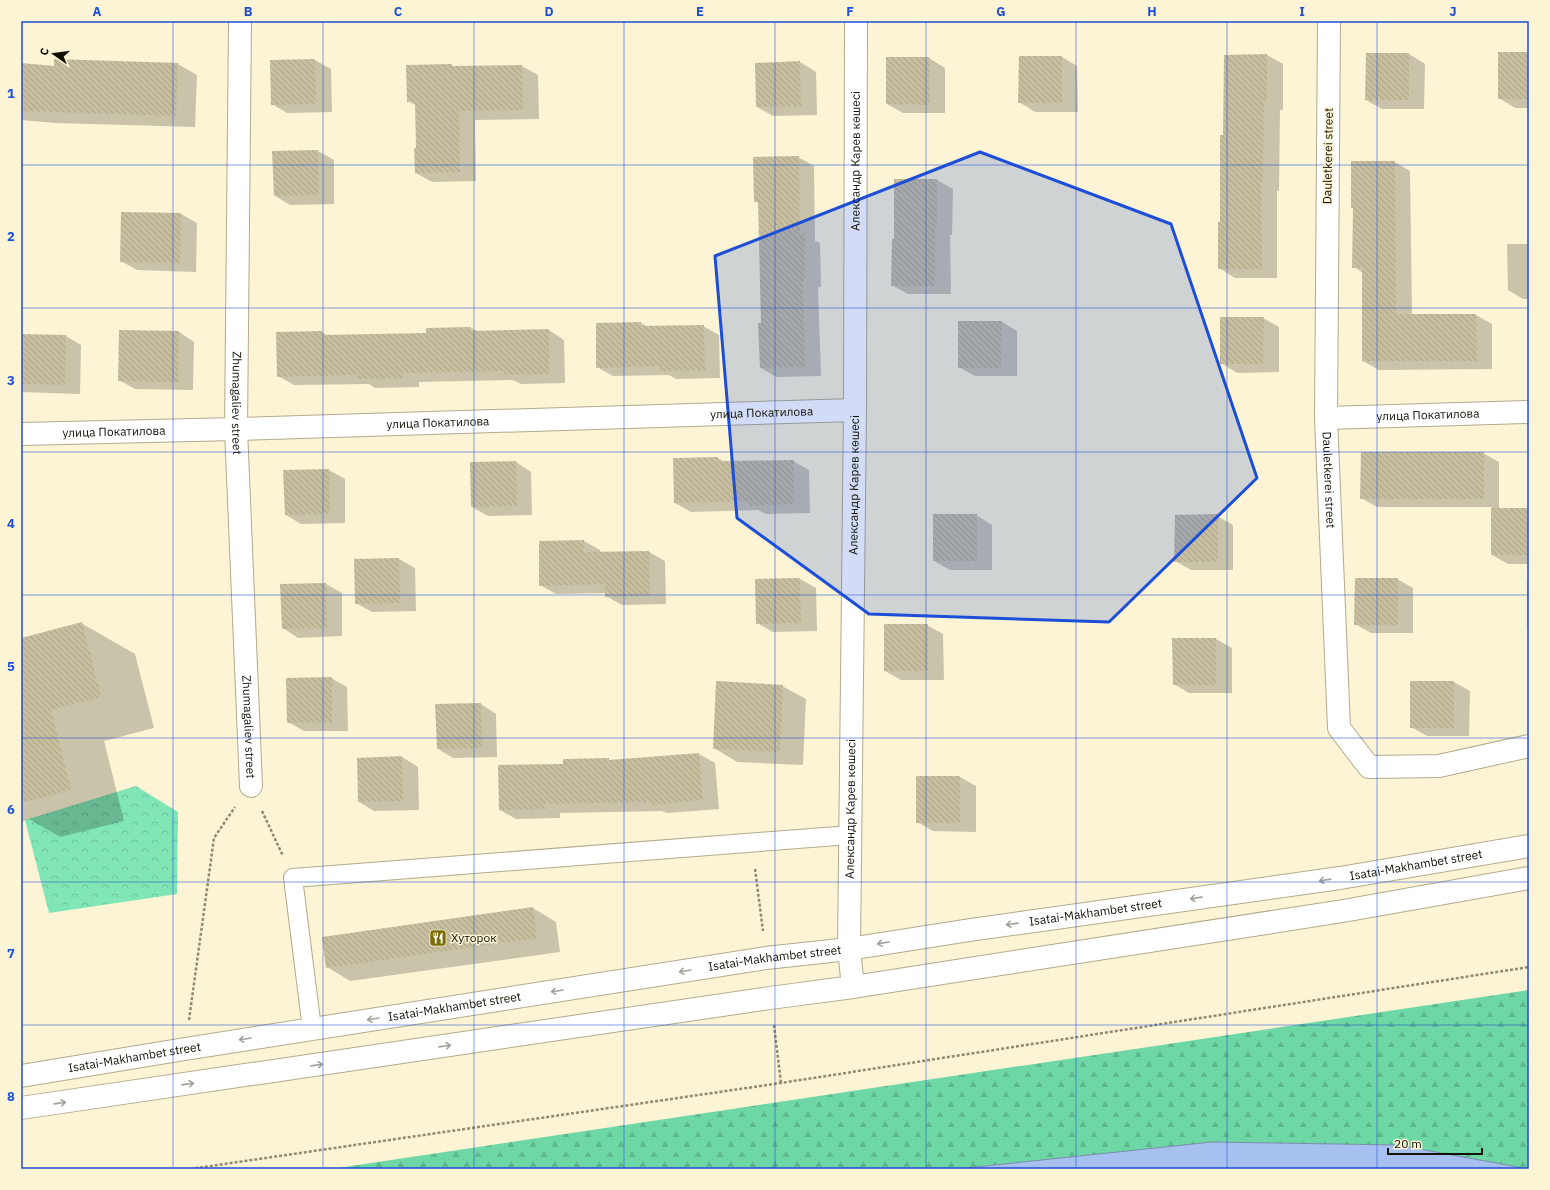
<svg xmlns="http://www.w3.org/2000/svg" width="1550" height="1190" font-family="'IBM Plex Sans',sans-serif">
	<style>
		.forest { fill: url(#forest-firs) }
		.park { fill: url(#park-crowns) }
		.water { fill: #a6c1f0; stroke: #7a8caa }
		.shadow { fill: #0003 }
		.building { fill: url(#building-back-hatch) }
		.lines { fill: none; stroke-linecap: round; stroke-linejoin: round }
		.lane-casing { stroke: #b2ab8c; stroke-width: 20 }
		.street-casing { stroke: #b2ab8c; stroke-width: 24 }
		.primary-casing { stroke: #b2ab8c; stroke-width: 24 }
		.path { stroke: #8f8a73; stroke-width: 2.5; stroke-dasharray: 3 2; stroke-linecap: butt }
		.lane { stroke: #fff; stroke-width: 18 }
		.street { stroke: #fff; stroke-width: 22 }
		.primary { stroke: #fff; stroke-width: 22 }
		.oneway { stroke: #a1a09b }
		.marked { fill: #1d4ed8; fill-opacity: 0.2; stroke: #1d4ed8; stroke-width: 3; stroke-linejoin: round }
		.grid { fill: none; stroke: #1d4ed8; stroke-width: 1; stroke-opacity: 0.55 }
		.labels { text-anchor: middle; stroke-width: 3; stroke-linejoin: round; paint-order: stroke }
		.street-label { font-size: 12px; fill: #131106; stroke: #fcf4d4 }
		.poi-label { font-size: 12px; fill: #131106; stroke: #fcf4d4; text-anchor: start }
		.neatline { fill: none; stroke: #1d4ed8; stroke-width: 1.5 }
		.grid-label { font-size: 13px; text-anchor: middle; font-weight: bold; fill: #1d4ed8 }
	</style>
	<defs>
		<pattern id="forest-firs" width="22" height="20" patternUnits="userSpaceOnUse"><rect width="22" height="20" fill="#6dd7a6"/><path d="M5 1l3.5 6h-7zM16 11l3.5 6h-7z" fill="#5eb88d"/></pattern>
		<pattern id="park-crowns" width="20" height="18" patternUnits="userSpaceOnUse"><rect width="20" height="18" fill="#81e6b6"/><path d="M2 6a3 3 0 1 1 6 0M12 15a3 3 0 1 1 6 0" fill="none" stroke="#6fc49b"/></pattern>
		<pattern id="building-back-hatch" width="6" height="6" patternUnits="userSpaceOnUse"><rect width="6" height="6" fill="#c6be9f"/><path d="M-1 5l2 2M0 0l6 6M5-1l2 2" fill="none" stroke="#a9a287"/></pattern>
	</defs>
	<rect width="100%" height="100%" fill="#fcf4d4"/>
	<polygon class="forest" points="1529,990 1529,1169 1397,1145 1212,1142 957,1169 331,1169"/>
	<polygon class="park" points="136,786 178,812 177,894 49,913 25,820"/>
	<polygon class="water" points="1212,1142 1397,1145 1529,1169 957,1169"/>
	<g class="shadow">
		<polygon points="1529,53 1529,108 1515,108 1499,98"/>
		<polygon points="1409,54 1425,64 1424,109 1382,109 1366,100"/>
		<polygon points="1267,55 1283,64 1283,110 1280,110 1279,191 1277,191 1277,278 1235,278 1219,268 1224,136"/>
		<polygon points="1062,57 1077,66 1078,112 1035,112 1019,102"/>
		<polygon points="887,58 929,58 945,68 945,113 903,113 887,104"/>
		<polygon points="315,60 331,69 332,112 287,113 272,104 271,61"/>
		<polygon points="800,62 816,72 817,115 773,116 757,107"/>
		<polygon points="21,64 55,67 178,64 197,75 195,127 55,123 21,120"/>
		<polygon points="451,65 456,67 522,66 538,75 539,119 475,120 476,181 432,182 416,173 417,149 417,106 408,101"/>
		<polygon points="318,151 334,160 334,204 290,205 275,196"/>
		<polygon points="798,157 814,166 815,241 820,243 821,287 818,287 821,376 776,377 761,368 762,324 759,204 755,201"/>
		<polygon points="1395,162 1410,171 1412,315 1476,315 1492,324 1492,369 1379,370 1363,361 1363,273 1354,267"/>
		<polygon points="937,180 953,189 952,235 950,235 951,294 908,294 892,285 895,240"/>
		<polygon points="122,213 181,214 197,223 196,272 137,270 121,261"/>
		<polygon points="1507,244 1529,244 1529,299 1523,299 1508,290"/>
		<polygon points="1263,318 1279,327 1279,372 1237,373 1221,363"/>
		<polygon points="1002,322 1017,331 1017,376 975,376 959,367"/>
		<polygon points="641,323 648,327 703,326 719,335 720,378 676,379 669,375 613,376 597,367 597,324"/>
		<polygon points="471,328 479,332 549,330 564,340 565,383 521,384 513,380 419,382 419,387 375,388 369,384 294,385 278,376 322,332 328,336 427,334 427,329"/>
		<polygon points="179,332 194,342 193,390 135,389 119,380"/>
		<polygon points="21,335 66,336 81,345 80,394 21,392"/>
		<polygon points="1483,453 1499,462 1499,509 1529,509 1529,564 1508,564 1492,555 1492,507 1377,507 1361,498"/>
		<polygon points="718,458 725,462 793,461 809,470 810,513 766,514 758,510 691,512 675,503"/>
		<polygon points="516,462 531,472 532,515 488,516 472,507"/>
		<polygon points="329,470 345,479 345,523 301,524 286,515"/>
		<polygon points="976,515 992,525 992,570 950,570 934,561"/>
		<polygon points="1217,516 1233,525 1233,570 1191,570 1175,561"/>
		<polygon points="584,541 600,550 600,553 649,552 665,561 666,604 622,605 606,596 606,593 556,594 540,585"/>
		<polygon points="399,559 415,568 416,611 372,612 356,603"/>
		<polygon points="800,579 816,588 817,631 773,632 757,623"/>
		<polygon points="1397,579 1413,588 1413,633 1371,633 1355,624"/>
		<polygon points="1527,581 1529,581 1529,628 1527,627"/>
		<polygon points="326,584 342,593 342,636 298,638 283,628"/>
		<polygon points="81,623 135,654 154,728 104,741 124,821 60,837 29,819 21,822 21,639"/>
		<polygon points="927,625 943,634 944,680 901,680 885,671"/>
		<polygon points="1216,639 1232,648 1232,693 1189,693 1174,684"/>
		<polygon points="331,678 347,687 348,731 304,731 288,722"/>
		<polygon points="1454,682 1470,691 1469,736 1427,736 1411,727"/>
		<polygon points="782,686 806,699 803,765 737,762 714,748"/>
		<polygon points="481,704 496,714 497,757 453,758 438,749"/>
		<polygon points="699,754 715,763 719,809 667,813 662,811 560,813 560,818 516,819 500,810 608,759 611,761"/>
		<polygon points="402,757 418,767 419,810 374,811 359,802 358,759"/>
		<polygon points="960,777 976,786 976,832 933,831 917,822"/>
		<polygon points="533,908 556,922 560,952 350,981 327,967"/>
	</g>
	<g class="building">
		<rect x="1498" y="52" width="31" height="47"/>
		<polygon points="1366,53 1409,53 1409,100 1365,100"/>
		<polygon points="1267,54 1267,101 1264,101 1263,182 1261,182 1262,269 1218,269 1218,222 1220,222 1220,135 1223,135 1224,55"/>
		<polygon points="1019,56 1062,56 1062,103 1018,103"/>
		<polygon points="886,57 929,57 930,105 886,104"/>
		<polygon points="54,59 178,63 176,116 21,111 21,63 54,66"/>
		<polygon points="315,59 316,104 271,105 270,60"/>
		<polygon points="800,61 801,106 756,107 755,63"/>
		<polygon points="452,64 452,66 522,65 523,110 459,111 460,172 415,173 414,148 416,148 415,102 407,102 406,65"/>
		<polygon points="318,150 319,195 274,196 272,151"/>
		<polygon points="799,156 800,233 805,233 805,278 803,278 805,367 760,368 758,323 761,323 758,202 754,202 753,157"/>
		<polygon points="1351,161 1395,161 1396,314 1476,314 1477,361 1362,361 1362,268 1352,268 1353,208 1351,208"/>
		<polygon points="894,179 937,179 937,226 935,226 935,286 891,286 892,239 894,239"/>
		<polygon points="121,212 181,213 180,263 120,262"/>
		<polygon points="1220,317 1264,317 1263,364 1220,364"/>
		<polygon points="958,321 1002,321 1001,368 958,368"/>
		<polygon points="641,322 641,326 704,325 705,370 659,371 659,366 596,368 596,323"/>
		<polygon points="471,327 471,331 549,329 549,374 504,375 504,371 403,373 404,378 358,379 358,375 277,377 276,332 322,331 322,335 426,333 426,328"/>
		<polygon points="119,330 179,331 178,382 118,381"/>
		<polygon points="21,334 66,335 65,385 21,384"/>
		<polygon points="1361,452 1484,452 1484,499 1360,499"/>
		<polygon points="718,457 718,461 794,460 794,504 749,506 749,501 674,503 673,458"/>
		<polygon points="516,461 517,506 471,507 470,462"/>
		<polygon points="329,469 330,514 285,515 283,470"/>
		<rect x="1491" y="508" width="38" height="47"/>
		<rect x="933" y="514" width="44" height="47"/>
		<polygon points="1218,514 1218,562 1174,562 1175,515"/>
		<polygon points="584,540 584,552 649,551 650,596 605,597 605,584 539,586 539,541"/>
		<polygon points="399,558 400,603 355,604 354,559"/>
		<polygon points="800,578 801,623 756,624 755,579"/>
		<polygon points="1355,578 1398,578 1398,625 1354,625"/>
		<polygon points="326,583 327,628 282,629 280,584"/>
		<polygon points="82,622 101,697 51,710 71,790 21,803 21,638"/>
		<rect x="884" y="624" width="44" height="47"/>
		<polygon points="1172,638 1216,638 1216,685 1173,685"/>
		<polygon points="332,677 332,722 287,723 286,678"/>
		<polygon points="716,681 783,685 780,752 713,749"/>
		<rect x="1410" y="681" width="44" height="47"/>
		<polygon points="481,703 482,748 437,749 435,704"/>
		<polygon points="699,753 703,800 650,805 650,802 544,804 545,809 499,810 498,765 563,764 563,759 609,758 609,760"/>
		<polygon points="402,756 403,801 358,802 357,758"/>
		<rect x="916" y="776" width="44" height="47"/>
		<polygon points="533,907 537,938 326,968 322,937"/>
	</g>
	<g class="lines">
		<defs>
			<polyline id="lane" points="312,1029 293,878 850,835"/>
			<g id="street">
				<path id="s1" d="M 240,21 L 236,429 L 251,786"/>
				<path id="s2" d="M 1329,21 L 1326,418 L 1339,728 L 1369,767 L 1439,766 L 1529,746"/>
				<path id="s3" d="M 1326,418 L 1529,412"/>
				<path id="s4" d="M 21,434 L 236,429 L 855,410"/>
				<path id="s5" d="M 849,949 L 855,410 L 856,21"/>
			</g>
			<g id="primary">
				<polyline points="849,949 853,987"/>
				<path id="s6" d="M 21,1076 L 185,1049 L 766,958 L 849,949 L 970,930 L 1340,878 L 1529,846"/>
				<polyline points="21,1108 770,998 853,987 1343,911 1529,878"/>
			</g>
		</defs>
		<use href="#lane" class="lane-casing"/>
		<use href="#street" class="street-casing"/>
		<use href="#primary" class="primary-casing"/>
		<g class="path">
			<polyline points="262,811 283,856"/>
			<polyline points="755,869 763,931"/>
			<polyline points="189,1020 214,838 235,807"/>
			<polyline points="774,1025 781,1083"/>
			<polyline points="190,1169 781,1083 1529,967"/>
		</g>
		<use href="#lane" class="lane"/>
		<use href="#street" class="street"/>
		<use href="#primary" class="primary"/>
	</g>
	<defs><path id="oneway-shaft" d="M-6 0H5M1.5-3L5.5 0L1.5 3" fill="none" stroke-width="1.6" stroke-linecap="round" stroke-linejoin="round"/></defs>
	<g class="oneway">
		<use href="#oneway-shaft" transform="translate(1325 880) rotate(172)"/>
		<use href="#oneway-shaft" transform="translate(1196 898) rotate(172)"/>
		<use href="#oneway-shaft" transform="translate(1012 924) rotate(172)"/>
		<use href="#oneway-shaft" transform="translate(883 943) rotate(171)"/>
		<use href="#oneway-shaft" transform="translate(685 971) rotate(171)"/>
		<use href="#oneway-shaft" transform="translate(557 991) rotate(171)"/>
		<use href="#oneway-shaft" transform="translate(373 1019) rotate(171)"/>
		<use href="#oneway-shaft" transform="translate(245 1039) rotate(171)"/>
		<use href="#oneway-shaft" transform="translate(445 1046) rotate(-8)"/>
		<use href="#oneway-shaft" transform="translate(317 1065) rotate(-8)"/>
		<use href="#oneway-shaft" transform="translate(188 1084) rotate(-8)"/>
		<use href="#oneway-shaft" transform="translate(60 1103) rotate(-8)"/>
	</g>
	<path class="marked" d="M 980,152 L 1171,224 L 1257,478 L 1109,622 L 869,614 L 737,518 L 715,256 Z"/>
	<path class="grid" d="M 173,21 L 173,1169M 323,21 L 323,1169M 474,21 L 474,1169M 624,21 L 624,1169M 775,21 L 775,1169M 926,21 L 926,1169M 1076,21 L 1076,1169M 1227,21 L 1227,1169M 1377,21 L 1377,1169M 21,165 L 1529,165M 21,308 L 1529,308M 21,452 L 1529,452M 21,595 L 1529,595M 21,738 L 1529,738M 21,882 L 1529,882M 21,1025 L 1529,1025"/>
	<defs>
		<symbol id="restaurant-square" viewBox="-11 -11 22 22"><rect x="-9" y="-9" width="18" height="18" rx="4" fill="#7a6c06" stroke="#fcf4d4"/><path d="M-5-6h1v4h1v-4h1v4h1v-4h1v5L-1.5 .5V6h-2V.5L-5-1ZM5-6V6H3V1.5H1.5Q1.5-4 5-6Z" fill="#fff"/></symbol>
	</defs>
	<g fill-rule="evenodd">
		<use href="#restaurant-square" x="428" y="928" width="20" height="20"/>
	</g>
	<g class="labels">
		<g class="street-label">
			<text transform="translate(1328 156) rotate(-89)" y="4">Dauletkerei street</text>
			<text dy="4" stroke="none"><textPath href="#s5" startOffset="788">Александр Карев көшесі</textPath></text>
			<text dy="4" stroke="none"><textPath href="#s1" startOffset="382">Zhumagaliev street</textPath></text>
			<text dy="4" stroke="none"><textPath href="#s4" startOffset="741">улица Покатилова</textPath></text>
			<text dy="4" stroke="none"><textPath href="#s3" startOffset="102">улица Покатилова</textPath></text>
			<text dy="4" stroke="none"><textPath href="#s4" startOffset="417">улица Покатилова</textPath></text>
			<text dy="4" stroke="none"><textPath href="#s4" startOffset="93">улица Покатилова</textPath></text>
			<text dy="4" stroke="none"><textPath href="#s2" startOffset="459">Dauletkerei street</textPath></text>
			<text dy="4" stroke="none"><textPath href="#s5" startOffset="464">Александр Карев көшесі</textPath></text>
			<text dy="4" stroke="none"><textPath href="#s1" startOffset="706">Zhumagaliev street</textPath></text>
			<text dy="4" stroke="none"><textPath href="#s5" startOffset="140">Александр Карев көшесі</textPath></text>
			<text dy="4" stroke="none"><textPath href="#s6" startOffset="1411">Isatai-Makhambet street</textPath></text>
			<text dy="4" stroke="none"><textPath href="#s6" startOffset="1087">Isatai-Makhambet street</textPath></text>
			<text dy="4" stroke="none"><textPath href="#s6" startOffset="763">Isatai-Makhambet street</textPath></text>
			<text dy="4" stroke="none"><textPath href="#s6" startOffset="439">Isatai-Makhambet street</textPath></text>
			<text dy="4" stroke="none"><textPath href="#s6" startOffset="115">Isatai-Makhambet street</textPath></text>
		</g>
		<g class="poi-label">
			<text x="451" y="942">Хуторок</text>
		</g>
	</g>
	<rect width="1550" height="1190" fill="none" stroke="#fcf4d4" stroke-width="44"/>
	<g transform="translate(54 54) rotate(284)" stroke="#fcf4d4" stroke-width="3" paint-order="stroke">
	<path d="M0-3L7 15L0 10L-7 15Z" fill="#131106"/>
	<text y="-6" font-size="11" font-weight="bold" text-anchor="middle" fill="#131106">С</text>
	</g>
	<path d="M1388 1148v6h94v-6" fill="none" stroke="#131106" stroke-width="2"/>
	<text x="1394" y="1148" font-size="12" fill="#131106" stroke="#fcf4d4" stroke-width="3" paint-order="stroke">20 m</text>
	<rect x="22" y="22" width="1506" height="1146" class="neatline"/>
	<g class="grid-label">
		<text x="97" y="16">A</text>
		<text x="248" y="16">B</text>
		<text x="398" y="16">C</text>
		<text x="549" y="16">D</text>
		<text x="700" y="16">E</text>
		<text x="850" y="16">F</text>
		<text x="1001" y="16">G</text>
		<text x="1152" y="16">H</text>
		<text x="1302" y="16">I</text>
		<text x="1453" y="16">J</text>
		<text x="11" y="98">1</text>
		<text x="11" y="241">2</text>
		<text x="11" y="385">3</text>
		<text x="11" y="528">4</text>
		<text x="11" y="671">5</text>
		<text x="11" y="814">6</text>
		<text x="11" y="958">7</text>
		<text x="11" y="1101">8</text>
	</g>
</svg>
